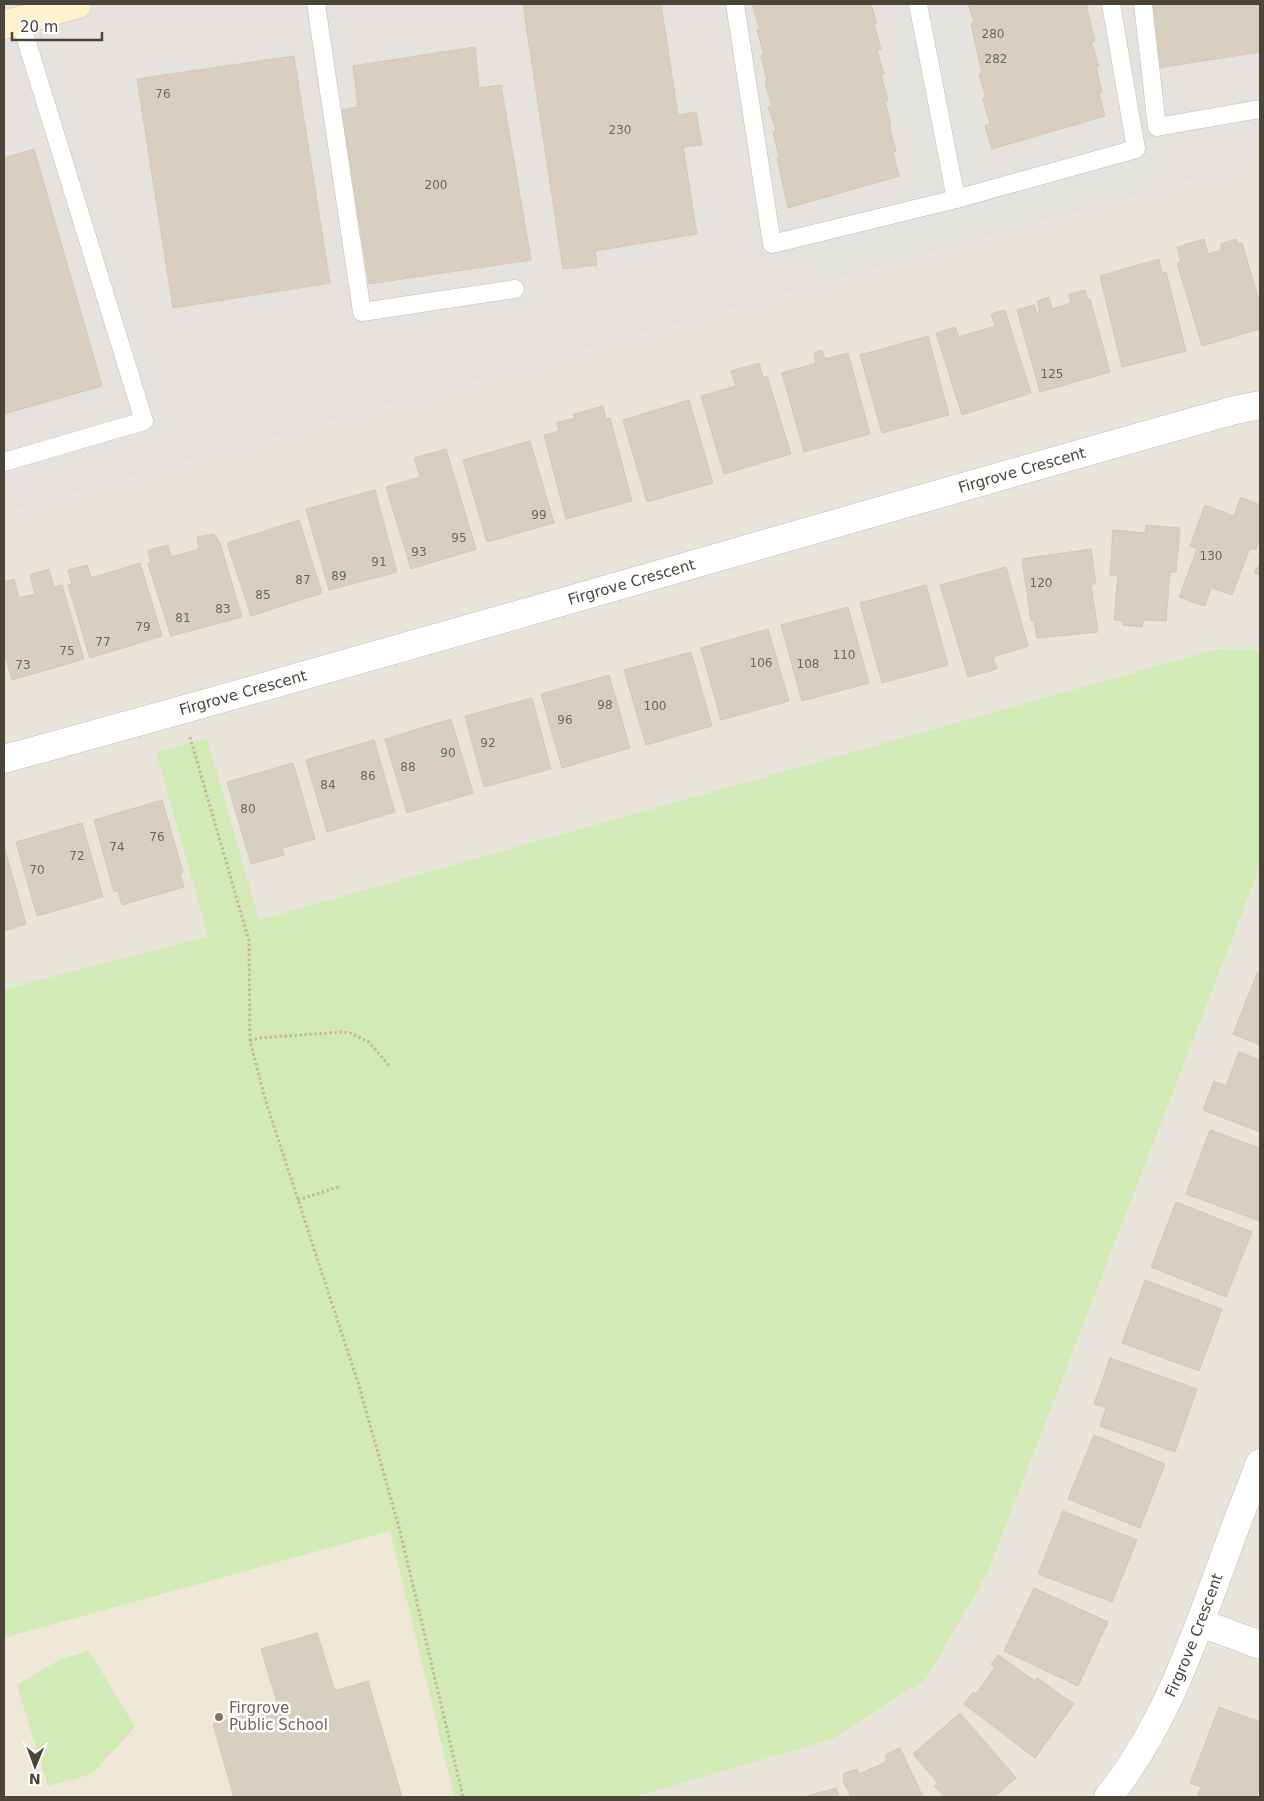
<svg xmlns="http://www.w3.org/2000/svg" width="1264" height="1801" font-family="'DejaVu Sans',sans-serif">
	<style>
		.residential { fill: #eae5da }
		.industrial { fill: #e6e2dd }
		.education { fill: #efe8d6 }
		.green { fill: #d2eab5 }
		.parking { fill: #e5e3e0 }
		.building { fill: #d8cfc1; stroke: #d3c7b4 }
		.lines { fill: none; stroke-linecap: round; stroke-linejoin: round }
		.lane-casing { stroke: #c2bbae; stroke-width: 19 }
		.street-casing { stroke: #c2bbae; stroke-width: 29 }
		.secondary-casing { stroke: #d6c79b; stroke-width: 29 }
		.path { stroke: #c4b79f; stroke-width: 3; stroke-dasharray: 2.5 2.5; stroke-linecap: butt }
		.lane { stroke: #fff; stroke-width: 18 }
		.street { stroke: #fff; stroke-width: 28 }
		.secondary { stroke: #fff3cd; stroke-width: 28 }
		.education-dot { fill: #8d6e63; stroke: #fff; stroke-width: 2 }
		.labels { text-anchor: middle; stroke-width: 5; stroke-linejoin: round; paint-order: stroke }
		.number-label { font-size: 12px; fill: #6e675b }
		.street-label { font-size: 15px; fill: #4b4439; stroke: #fff }
		.education-label { font-size: 15px; fill: #785e54; stroke: #fff; text-anchor: start }
	</style>
	<rect width="100%" height="100%" fill="#f6f3ec"/>
	<g class="residential">
		<polygon points="1260,161 1260,650 1217,649 208,936 4,989 4,513"/>
		<polygon points="1260,867 1260,1797 635,1797 830,1740 988,1572"/>
	</g>
	<polygon class="industrial" points="4,4 1260,4 1260,161 4,513"/>
	<polygon class="education" points="390,1531 454,1797 4,1797 4,1638"/>
	<g class="green">
		<polygon points="1217,649 1260,650 1260,867 988,1572 926,1679 830,1740 635,1797 454,1797 390,1531 4,1638 4,989 208,936 156,752 207,738 259,920"/>
		<polygon points="89,1651 135,1727 92,1774 48,1786 17,1685 61,1659"/>
	</g>
	<polygon class="parking" points="882,4 959,4 984,171 1144,127 1152,182 810,278 796,223 912,192"/>
	<g class="building">
		<polygon points="523,4 661,4 678,115 696,112 702,145 683,147 697,234 595,251 597,265 563,269"/>
		<polygon points="755,4 871,4 877,24 874,23 881,50 877,50 884,74 881,75 888,100 885,101 891,125 889,126 896,151 893,152 899,176 788,208 777,158 779,157 773,132 776,130 768,107 772,106 765,82 767,81 761,56 764,55 757,30 760,29 752,5"/>
		<polygon points="968,4 1086,4 1095,41 1091,42 1099,66 1096,67 1102,92 1099,94 1105,116 992,149 985,126 990,124 983,99 986,98 979,74 982,73 971,24 974,22"/>
		<polygon points="1147,4 1260,4 1260,52 1157,68"/>
		<polygon points="475,47 479,88 501,85 531,260 369,284 342,110 358,107 353,66"/>
		<polygon points="294,56 330,283 173,308 137,79"/>
		<polygon points="34,149 102,386 4,414 4,158"/>
		<polygon points="1204,239 1208,254 1222,250 1221,244 1236,239 1238,244 1242,243 1260,303 1260,329 1202,346 1177,263 1181,262 1177,247"/>
		<polygon points="1159,259 1162,273 1166,272 1186,351 1122,367 1100,276"/>
		<polygon points="1085,290 1088,300 1090,299 1110,372 1040,392 1017,310 1034,305 1037,314 1040,313 1037,301 1049,297 1052,309 1071,303 1069,294"/>
		<polygon points="1005,310 1031,393 962,415 936,333 955,327 959,337 995,326 991,314"/>
		<polygon points="928,336 949,415 882,433 860,355"/>
		<polygon points="822,350 825,359 848,353 870,434 804,452 782,373 816,363 814,353"/>
		<polygon points="759,363 763,377 767,376 791,454 724,474 701,396 736,386 731,371"/>
		<polygon points="689,400 713,483 647,502 623,420"/>
		<polygon points="603,406 606,419 610,418 632,501 566,519 544,435 559,431 557,423 575,418 574,414"/>
		<polygon points="530,441 554,523 487,542 463,460"/>
		<polygon points="446,449 476,549 411,569 386,487 420,477 414,458"/>
		<polygon points="375,490 397,572 329,590 306,509"/>
		<polygon points="1241,497 1260,505 1260,538 1256,550 1250,548 1232,595 1211,588 1205,606 1179,597 1197,549 1190,546 1205,505 1234,516"/>
		<polygon points="299,520 322,593 251,616 227,543"/>
		<polygon points="1146,525 1180,528 1176,572 1170,572 1166,621 1143,620 1142,627 1123,625 1123,621 1114,620 1118,575 1110,575 1113,530 1145,533"/>
		<polygon points="214,534 220,543 242,617 171,636 148,564 151,563 148,550 168,545 171,557 199,549 197,537"/>
		<polygon points="1091,549 1096,584 1091,584 1098,632 1037,638 1034,621 1031,621 1022,559"/>
		<polygon points="140,563 162,636 90,658 68,585 72,584 68,570 87,565 91,578"/>
		<polygon points="1260,563 1260,576 1254,572"/>
		<polygon points="1006,567 1028,646 993,657 997,669 968,677 940,585"/>
		<polygon points="49,569 54,587 62,585 84,659 12,680 4,652 4,582 14,579 19,598 35,594 30,575"/>
		<polygon points="926,585 948,665 882,683 860,603"/>
		<polygon points="848,607 869,683 802,701 781,625"/>
		<polygon points="768,629 789,701 721,720 701,648"/>
		<polygon points="691,652 712,726 646,745 624,670"/>
		<polygon points="609,675 630,748 562,768 541,694"/>
		<polygon points="532,698 551,769 484,787 465,716"/>
		<polygon points="451,719 473,793 407,813 385,739"/>
		<polygon points="374,740 395,812 327,832 306,760"/>
		<polygon points="293,763 315,839 282,848 284,855 251,864 227,782"/>
		<polygon points="162,800 183,872 180,873 184,887 122,905 118,891 114,892 94,820"/>
		<polygon points="82,823 103,897 37,916 16,842"/>
		<polygon points="4,846 26,924 4,931"/>
		<polygon points="1258,971 1260,972 1260,1045 1233,1034"/>
		<polygon points="1239,1052 1260,1060 1260,1132 1203,1110 1214,1081 1226,1086"/>
		<polygon points="1210,1130 1260,1148 1260,1221 1186,1194"/>
		<polygon points="1176,1202 1252,1232 1226,1297 1151,1267"/>
		<polygon points="1145,1280 1222,1309 1199,1371 1122,1343"/>
		<polygon points="1110,1358 1197,1389 1175,1452 1100,1426 1106,1408 1094,1404"/>
		<polygon points="1094,1435 1165,1464 1140,1528 1068,1499"/>
		<polygon points="1063,1511 1137,1540 1112,1602 1038,1574"/>
		<polygon points="1034,1588 1108,1622 1078,1686 1004,1651"/>
		<polygon points="317,1633 335,1691 368,1681 402,1797 234,1797 213,1724 278,1705 261,1649"/>
		<polygon points="998,1655 1035,1681 1037,1678 1074,1704 1035,1758 964,1704 973,1692 976,1694 995,1667 991,1664"/>
		<polygon points="1219,1707 1260,1722 1260,1787 1256,1797 1203,1797 1198,1796 1201,1787 1190,1783"/>
		<polygon points="960,1713 1016,1778 994,1797 945,1797 934,1786 938,1783 913,1754"/>
		<polygon points="900,1748 923,1797 851,1797 843,1780 844,1773 857,1769 859,1774 886,1762 886,1755"/>
		<polygon points="836,1788 839,1797 804,1797"/>
	</g>
	<g class="lines">
		<defs>
			<g id="lane">
				<polyline points="316,4 362,312 515,289"/>
				<polyline points="735,4 772,244 956,199"/>
				<polyline points="918,4 956,199 1136,149 1111,4"/>
				<polyline points="1143,4 1157,127 1260,109"/>
				<polyline points="4,462 144,421 20,20"/>
			</g>
			<g id="street">
				<path id="s1" d="M 4,759 C 415,647 824,525 1235,410 L 1260,405"/>
				<polyline points="1201,1623 1260,1645"/>
				<path id="s2" d="M 1108,1797 C 1165,1727 1194,1639 1225,1555 C 1236,1524 1248,1494 1260,1463"/>
			</g>
			<polyline id="secondary" points="4,25 78,4"/>
		</defs>
		<use href="#lane" class="lane-casing"/>
		<use href="#street" class="street-casing"/>
		<use href="#secondary" class="secondary-casing"/>
		<g class="path">
			<polyline points="190,737 249,941 250,1041 266,1102 359,1386 400,1531 463,1797"/>
			<polyline points="250,1041 259,1038 342,1032 350,1033 369,1042 390,1067"/>
			<polyline points="298,1200 341,1186"/>
		</g>
		<use href="#lane" class="lane"/>
		<use href="#street" class="street"/>
		<use href="#secondary" class="secondary"/>
	</g>
	<circle class="education-dot" cx="219" cy="1717" r="5"/>
	<g class="labels">
		<g class="number-label">
			<text x="993" y="38">280</text>
			<text x="996" y="63">282</text>
			<text x="163" y="98">76</text>
			<text x="620" y="134">230</text>
			<text x="436" y="189">200</text>
			<text x="1052" y="378">125</text>
			<text x="539" y="519">99</text>
			<text x="459" y="542">95</text>
			<text x="419" y="556">93</text>
			<text x="1211" y="560">130</text>
			<text x="379" y="566">91</text>
			<text x="339" y="580">89</text>
			<text x="303" y="584">87</text>
			<text x="1041" y="587">120</text>
			<text x="263" y="599">85</text>
			<text x="223" y="613">83</text>
			<text x="183" y="622">81</text>
			<text x="143" y="631">79</text>
			<text x="103" y="646">77</text>
			<text x="67" y="655">75</text>
			<text x="844" y="659">110</text>
			<text x="761" y="667">106</text>
			<text x="808" y="668">108</text>
			<text x="23" y="669">73</text>
			<text x="605" y="709">98</text>
			<text x="655" y="710">100</text>
			<text x="565" y="724">96</text>
			<text x="488" y="747">92</text>
			<text x="448" y="757">90</text>
			<text x="408" y="771">88</text>
			<text x="368" y="780">86</text>
			<text x="328" y="789">84</text>
			<text x="248" y="813">80</text>
			<text x="157" y="841">76</text>
			<text x="117" y="851">74</text>
			<text x="77" y="860">72</text>
			<text x="37" y="874">70</text>
		</g>
		<g class="street-label">
			<text dy="5" stroke="none"><textPath href="#s1" startOffset="1058">Firgrove Crescent</textPath></text>
			<text dy="5" stroke="none"><textPath href="#s1" startOffset="652">Firgrove Crescent</textPath></text>
			<text dy="5" stroke="none"><textPath href="#s1" startOffset="248">Firgrove Crescent</textPath></text>
			<text dy="5" stroke="none"><textPath href="#s2" startOffset="184">Firgrove Crescent</textPath></text>
		</g>
		<g class="education-label">
			<text x="229" y="1713">Firgrove<tspan x="229" dy="17">Public School</tspan></text>
		</g>
	</g>
	<rect width="1264" height="1801" fill="none" stroke="#4b4439" stroke-width="10"/>
	<g transform="translate(35 1766) rotate(181)" stroke="#ffffff" stroke-width="4" paint-order="stroke">
	<path d="M0-4L9 19L0 12L-9 19Z" fill="#4b4439"/>
	<text y="-8" font-size="14" font-weight="bold" text-anchor="middle" fill="#4b4439">N</text>
	</g>
	<path d="M12 32v8h90v-8" fill="none" stroke="#4b4439" stroke-width="2.5"/>
	<text x="20" y="32" font-size="15" fill="#4b4439" stroke="#ffffff" stroke-width="4" paint-order="stroke">20 m</text>
</svg>
